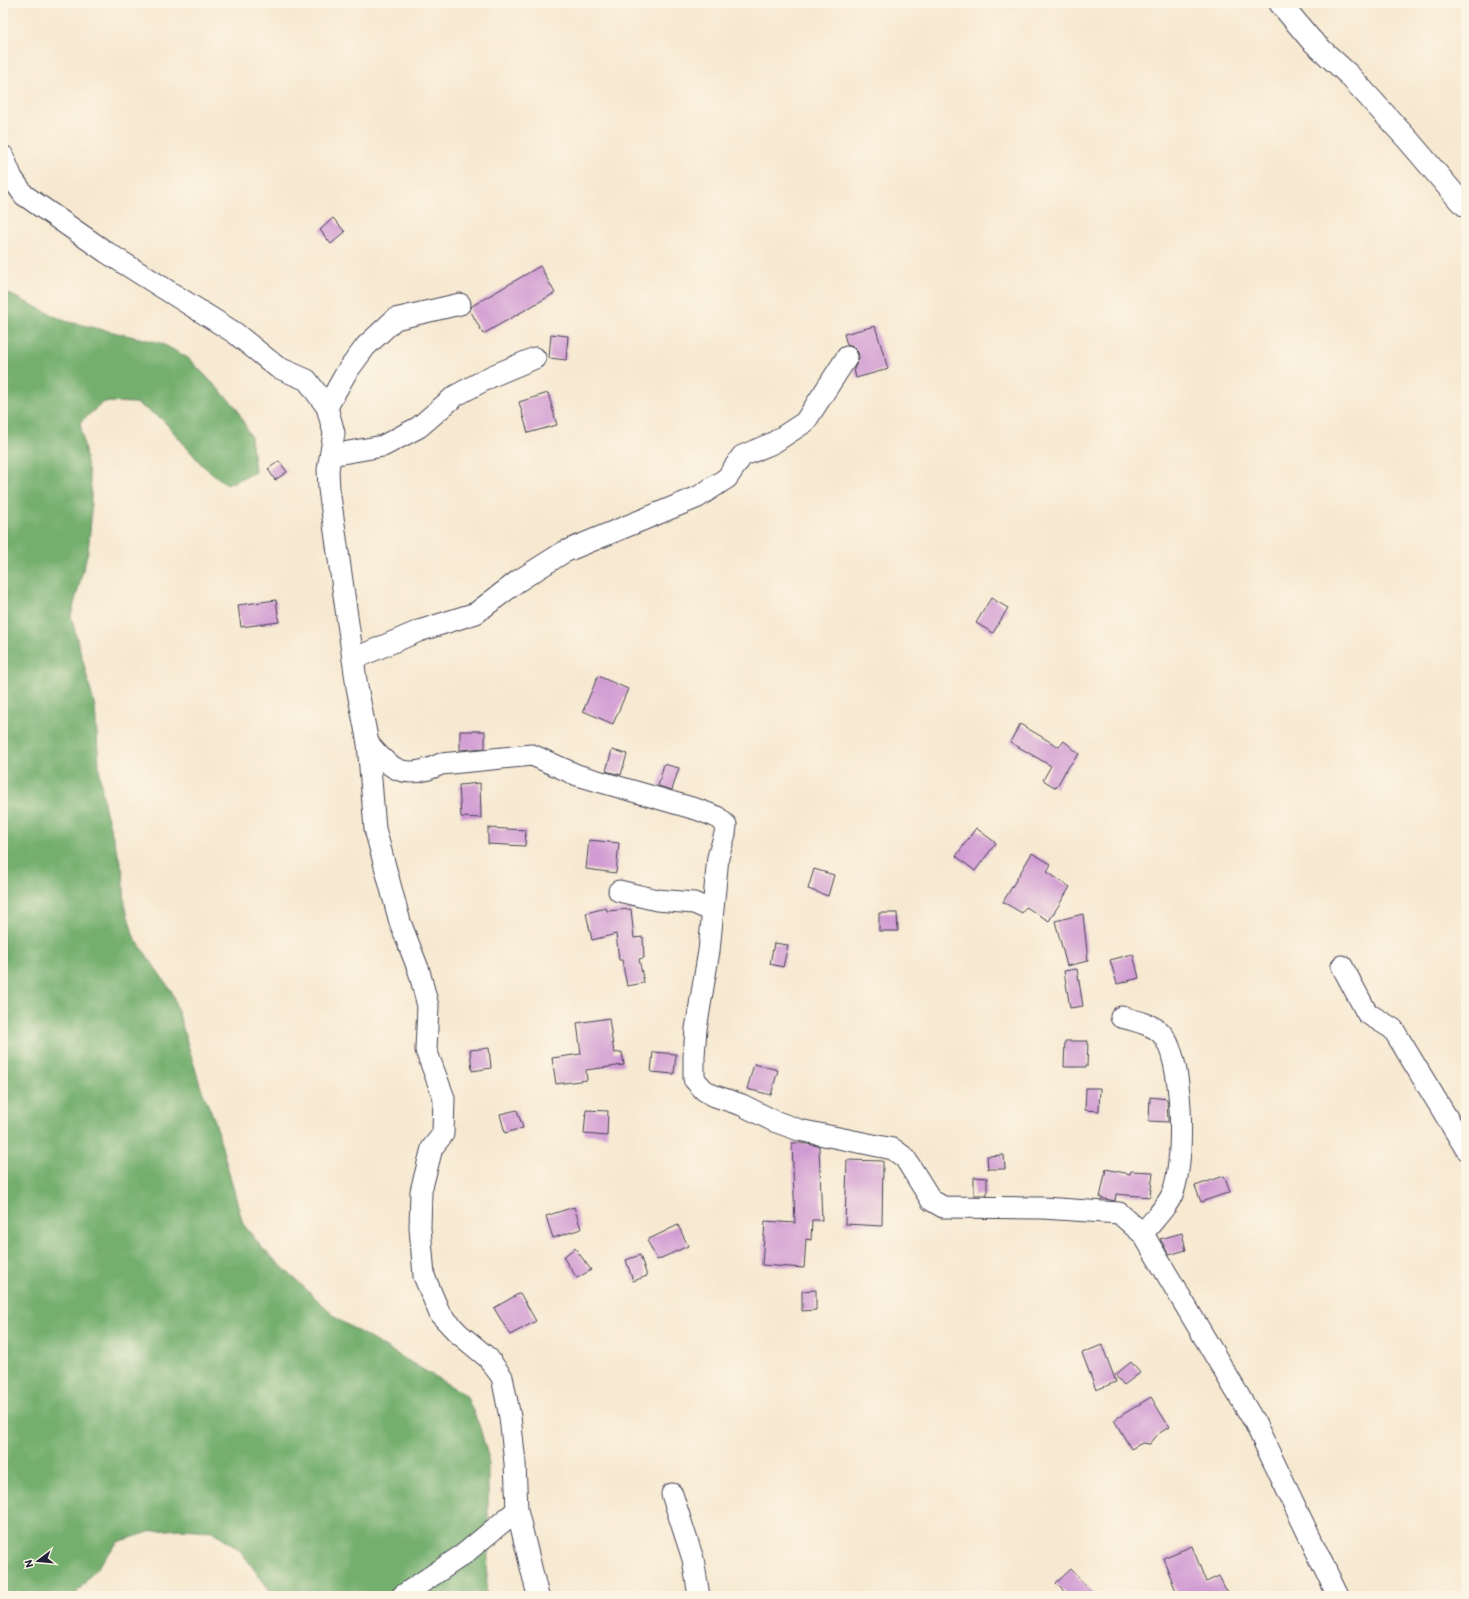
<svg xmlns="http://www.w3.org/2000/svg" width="1469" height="1599" font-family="Itim,sans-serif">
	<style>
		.forest { fill: #74af6e; stroke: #4b6854 }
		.building { fill: #d19bd3 }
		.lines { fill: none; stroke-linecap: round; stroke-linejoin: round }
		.street-casing { stroke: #424052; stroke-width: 23 }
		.secondary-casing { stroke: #424052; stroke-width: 24 }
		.street { stroke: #fff; stroke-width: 21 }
		.secondary { stroke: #fff; stroke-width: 22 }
	</style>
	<rect width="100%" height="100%" fill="#fcf5e5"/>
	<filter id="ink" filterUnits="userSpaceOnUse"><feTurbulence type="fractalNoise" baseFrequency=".025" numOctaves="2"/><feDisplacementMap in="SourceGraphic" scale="8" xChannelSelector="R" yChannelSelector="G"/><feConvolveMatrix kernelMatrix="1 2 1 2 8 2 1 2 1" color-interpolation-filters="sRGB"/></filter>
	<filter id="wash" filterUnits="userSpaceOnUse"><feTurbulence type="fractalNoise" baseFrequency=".012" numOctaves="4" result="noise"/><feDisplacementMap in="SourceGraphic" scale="16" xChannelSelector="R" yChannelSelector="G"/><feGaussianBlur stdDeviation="0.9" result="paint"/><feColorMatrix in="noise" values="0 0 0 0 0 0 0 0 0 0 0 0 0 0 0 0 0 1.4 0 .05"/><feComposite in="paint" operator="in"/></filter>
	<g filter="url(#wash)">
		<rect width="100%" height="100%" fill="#f7e9d1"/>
		<polygon class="forest" points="3,291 65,321 161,343 188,358 236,407 251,437 255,472 227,485 202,465 162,419 136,403 104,402 80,422 91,487 91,521 88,551 71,616 95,707 100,777 105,809 123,872 125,906 134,937 172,992 201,1088 215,1121 243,1224 263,1249 339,1320 466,1395 479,1425 488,1456 488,1556 486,1596 274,1596 239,1549 213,1531 182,1529 152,1531 118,1542 74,1596 3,1596"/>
		<g id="blocks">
			<g class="building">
				<polygon points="333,218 345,232 331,244 320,230"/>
				<polygon points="540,266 555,293 483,334 470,310 472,306"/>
				<polygon points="875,326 888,369 856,378 854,369 859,358 858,352 853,347 847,345 844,334"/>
				<polygon points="551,334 568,336 566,360 549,358"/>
				<polygon points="548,393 557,425 528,433 519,402"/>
				<polygon points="279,461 287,472 275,480 268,469"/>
				<polygon points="991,598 1008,608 993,633 976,623"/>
				<polygon points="276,600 279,622 241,627 238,605"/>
				<polygon points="598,676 628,689 613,724 583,711"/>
				<polygon points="1020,724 1059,747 1064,741 1079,754 1066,770 1056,788 1043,780 1051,766 1010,742"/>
				<polygon points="460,731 485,731 485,748 460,750"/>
				<polygon points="612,750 627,754 621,775 606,771"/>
				<polygon points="664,764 679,768 672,790 658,786"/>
				<polygon points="480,783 481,818 461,817 459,785"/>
				<polygon points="488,828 526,830 525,846 488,844"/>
				<polygon points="976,828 996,843 975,871 956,856"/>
				<polygon points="589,840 619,843 616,873 586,869"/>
				<polygon points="1032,853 1051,864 1047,872 1070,887 1049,921 1026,907 1022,913 1003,902"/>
				<polygon points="814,869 834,875 828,896 808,889"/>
				<polygon points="606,908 607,911 631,909 634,938 643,937 644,958 639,959 644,983 627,986 622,960 619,960 616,934 592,940 586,913"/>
				<polygon points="879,913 897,913 898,931 879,931"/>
				<polygon points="1083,914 1088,961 1067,966 1055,921"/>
				<polygon points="774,943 788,945 783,967 770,964"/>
				<polygon points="1133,954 1139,978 1117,984 1110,960"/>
				<polygon points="1077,969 1083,1006 1070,1008 1064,971"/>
				<polygon points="609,1018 614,1053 622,1052 624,1065 586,1070 587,1080 556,1084 552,1058 581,1054 577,1023"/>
				<polygon points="1065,1041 1088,1041 1087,1067 1064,1067"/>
				<polygon points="489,1048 491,1068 472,1071 470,1050"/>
				<polygon points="653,1052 676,1054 674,1074 651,1072"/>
				<polygon points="754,1064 778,1070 771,1095 747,1089"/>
				<polygon points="1086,1088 1100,1088 1099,1111 1085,1110"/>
				<polygon points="1150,1097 1167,1099 1168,1122 1149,1121"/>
				<polygon points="517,1110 523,1128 505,1133 500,1114"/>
				<polygon points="586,1110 608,1111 607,1136 584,1134"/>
				<polygon points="792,1143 801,1143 819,1146 822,1220 812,1220 811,1240 806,1239 804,1268 762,1265 765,1221 795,1223"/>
				<polygon points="1004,1155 1005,1169 988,1169 987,1156"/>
				<polygon points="847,1160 883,1161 882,1226 845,1224"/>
				<polygon points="1106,1169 1130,1174 1131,1171 1153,1172 1150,1197 1116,1194 1115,1201 1100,1198"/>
				<polygon points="1224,1176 1230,1192 1201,1202 1195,1186"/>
				<polygon points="974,1177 987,1178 987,1195 974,1195"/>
				<polygon points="574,1207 581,1229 553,1238 546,1216"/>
				<polygon points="678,1225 688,1246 657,1260 647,1240"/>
				<polygon points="1182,1233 1186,1250 1169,1255 1160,1239"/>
				<polygon points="575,1248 591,1270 577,1278 563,1257"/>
				<polygon points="640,1255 647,1276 633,1281 626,1260"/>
				<polygon points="816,1290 816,1310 802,1311 802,1291"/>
				<polygon points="520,1293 536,1321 510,1335 494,1308"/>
				<polygon points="1102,1345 1116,1382 1096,1390 1082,1353"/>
				<polygon points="1131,1362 1140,1373 1124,1385 1115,1375"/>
				<polygon points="1151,1397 1169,1427 1158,1434 1150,1444 1142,1443 1131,1449 1114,1420"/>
				<polygon points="1192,1546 1206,1582 1219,1576 1229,1596 1178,1596 1163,1558"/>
				<polygon points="1071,1569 1095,1596 1068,1596 1056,1583"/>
			</g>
		</g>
	</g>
	<g filter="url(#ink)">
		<use href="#blocks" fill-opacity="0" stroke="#424052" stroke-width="1"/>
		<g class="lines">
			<defs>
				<g id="street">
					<polyline points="3,156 12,178 24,195 106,252 235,333 277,367 307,380 327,407 334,433 328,470 329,489 357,687 368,743 375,829 400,922 419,971 428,1006 426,1050 444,1098 443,1134 432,1148 421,1191 420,1228 424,1276 440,1314 458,1333 488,1358 502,1377 510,1417 515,1463 517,1510 538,1596"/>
					<polyline points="327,407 346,373 366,346 395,319 460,304"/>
					<polyline points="331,455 383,446 419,427 455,396 492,376 535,358"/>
					<polyline points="353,659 419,631 476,613 518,581 564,552 698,497 727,478 742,456 773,443 805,422 847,357"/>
					<path d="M 368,743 C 391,772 407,780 441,764 L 532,755 L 577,775 L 699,810 L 717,817 L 726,825 L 725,834 L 718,857 L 709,951 L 696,1029 L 694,1056 L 694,1079 L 704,1090 L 712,1095 L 742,1105 L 774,1121 L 799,1130 L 893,1149 L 905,1158 L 931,1200 L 943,1207 L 1043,1208 L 1119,1213 L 1143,1234"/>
					<polyline points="619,891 657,900 694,903 712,911"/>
					<polyline points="1342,966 1367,1013 1393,1029 1466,1149"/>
					<path d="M 1121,1017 C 1133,1020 1152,1024 1161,1033 C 1184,1057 1185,1161 1173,1192 C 1169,1205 1151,1222 1143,1234 L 1255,1423 L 1338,1596"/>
					<polyline points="672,1494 693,1559 699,1596"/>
					<polyline points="402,1596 464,1554 517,1510"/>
				</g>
				<polyline id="secondary" points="1280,3 1311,40 1348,74 1409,141 1461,202 1466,206"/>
			</defs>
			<use href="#street" class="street-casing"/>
			<use href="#secondary" class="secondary-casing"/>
			<use href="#street" class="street"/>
			<use href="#secondary" class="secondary"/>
		</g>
	</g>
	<rect width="1469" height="1599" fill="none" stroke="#fcf5e5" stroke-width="16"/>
	<g transform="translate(38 1561) rotate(254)" stroke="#fcf5e5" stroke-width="3" paint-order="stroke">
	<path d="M0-3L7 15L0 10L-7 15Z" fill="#22223b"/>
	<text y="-6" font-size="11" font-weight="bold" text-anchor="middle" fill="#22223b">N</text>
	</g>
</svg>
